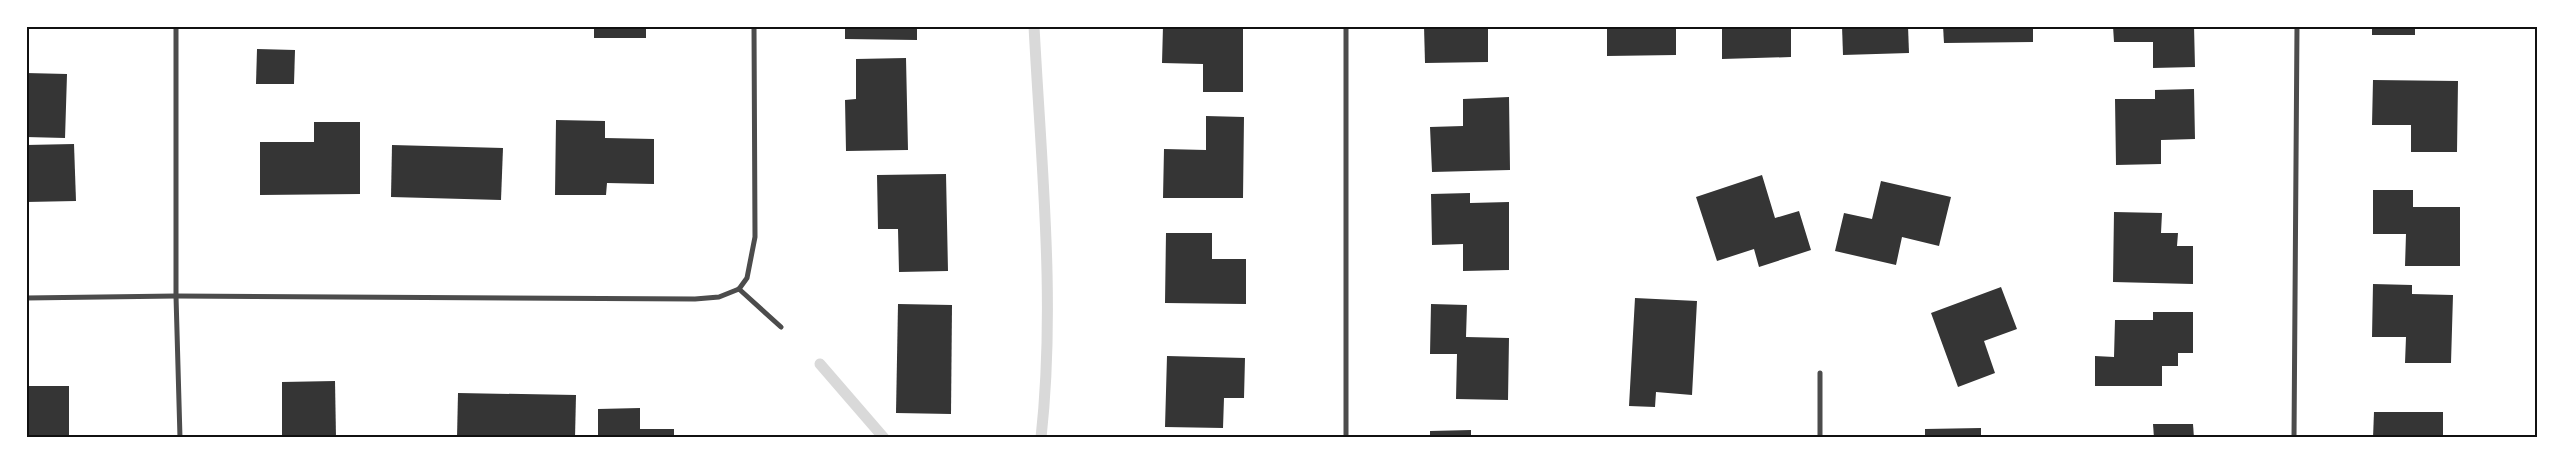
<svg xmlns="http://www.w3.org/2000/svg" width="2564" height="464" font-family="Montserrat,sans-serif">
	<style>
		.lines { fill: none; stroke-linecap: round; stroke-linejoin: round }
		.stream { stroke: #d9d9d9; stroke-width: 11 }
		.building { fill: #353535 }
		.minor { stroke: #4c4c4c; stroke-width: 5 }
		.neatline { fill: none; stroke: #111; stroke-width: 2 }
	</style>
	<rect width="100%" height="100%" fill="#fff"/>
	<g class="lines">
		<g class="stream">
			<path d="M 1034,26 C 1041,163 1056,301 1041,438"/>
			<polyline points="820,364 884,438"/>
		</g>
	</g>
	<g class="building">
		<rect x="594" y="26" width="52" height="12"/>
		<polygon points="845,26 917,26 917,40 845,39"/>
		<polygon points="1163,26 1243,26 1243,92 1203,92 1203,64 1162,63"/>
		<polygon points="1424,26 1488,26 1488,62 1425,63"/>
		<polygon points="1607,26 1676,26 1676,55 1607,56"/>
		<polygon points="1722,26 1791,26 1791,57 1722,59"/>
		<polygon points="1842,26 1908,26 1909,53 1843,55"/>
		<polygon points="1943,26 2033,26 2033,42 1944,43"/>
		<polygon points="2113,26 2194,26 2195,67 2153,68 2153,42 2114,42"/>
		<polygon points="2372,26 2441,26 2441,28 2415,28 2415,35 2372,35"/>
		<polygon points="257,49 295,50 294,84 256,84"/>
		<polygon points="906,58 908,150 846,151 845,100 856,99 856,59"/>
		<polygon points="26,73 67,74 65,138 26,137"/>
		<polygon points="2373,80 2458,81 2457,152 2411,152 2411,125 2372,125"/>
		<polygon points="2194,89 2195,139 2161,140 2161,164 2116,165 2115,99 2155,99 2155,90"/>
		<polygon points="1509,97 1510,170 1432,172 1430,127 1463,126 1463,99"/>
		<polygon points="1206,116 1244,117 1243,198 1163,198 1164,149 1206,150"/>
		<polygon points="556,120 605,121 605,138 654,139 654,184 607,183 606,195 555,195"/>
		<polygon points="314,122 360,122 360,194 260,195 260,142 314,142"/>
		<polygon points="74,144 76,201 26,202 26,145"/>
		<polygon points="392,145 503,148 501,200 391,197"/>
		<polygon points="946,174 948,271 899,272 898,229 878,229 877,175"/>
		<polygon points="1762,175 1775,218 1799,211 1811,250 1759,267 1754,249 1717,261 1696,197"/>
		<polygon points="1881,181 1951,197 1939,246 1902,237 1896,265 1835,251 1844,213 1872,219"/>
		<polygon points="2373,190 2413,190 2413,207 2460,207 2460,266 2405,266 2406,234 2373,234"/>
		<polygon points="1470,193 1470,203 1509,202 1509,270 1463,271 1463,244 1432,245 1431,194"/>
		<polygon points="2114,212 2162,213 2161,233 2178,233 2177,246 2193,246 2193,284 2113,282"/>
		<polygon points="1166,233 1212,233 1212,259 1246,259 1246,304 1165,303"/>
		<polygon points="2373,284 2412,285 2412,294 2453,295 2451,363 2405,363 2406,337 2372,337"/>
		<polygon points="2001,287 2017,329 1984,341 1995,373 1958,387 1931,313"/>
		<polygon points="1635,298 1697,301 1692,395 1656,392 1655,407 1629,406"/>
		<polygon points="898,304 952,305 951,414 896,413"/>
		<polygon points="1431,304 1467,305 1466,337 1509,338 1508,400 1456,399 1457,354 1430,354"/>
		<polygon points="2153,312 2193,312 2193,353 2178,353 2178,366 2162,366 2162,386 2095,386 2095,356 2114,357 2115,320 2153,320"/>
		<polygon points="1167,356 1245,358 1244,398 1224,398 1223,428 1165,427"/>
		<polygon points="335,381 336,438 282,438 282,382"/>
		<rect x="26" y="386" width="43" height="52"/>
		<polygon points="458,393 576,395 575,438 457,438"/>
		<polygon points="640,408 640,429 674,429 674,438 598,438 598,409"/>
		<polygon points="2374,412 2443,412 2443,438 2373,438"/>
		<polygon points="2153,424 2193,424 2194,438 2154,438"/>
		<polygon points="1981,428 1981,438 1925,438 1925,429"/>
		<polygon points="1471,430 1471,438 1430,438 1430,431"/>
	</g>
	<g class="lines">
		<g class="minor">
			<polyline points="176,26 176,296 180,438"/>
			<polyline points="1346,26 1346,438"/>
			<polyline points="739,289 747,278 755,237 754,26"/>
			<polyline points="739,289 781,327"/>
			<polyline points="26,298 176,296 695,299 719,297 739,289"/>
			<polyline points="1820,438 1820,373"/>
			<polyline points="2294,438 2297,26"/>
		</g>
	</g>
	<rect width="2564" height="464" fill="none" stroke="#ffffff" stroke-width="55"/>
	<rect x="28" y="28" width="2508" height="408" class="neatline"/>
</svg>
